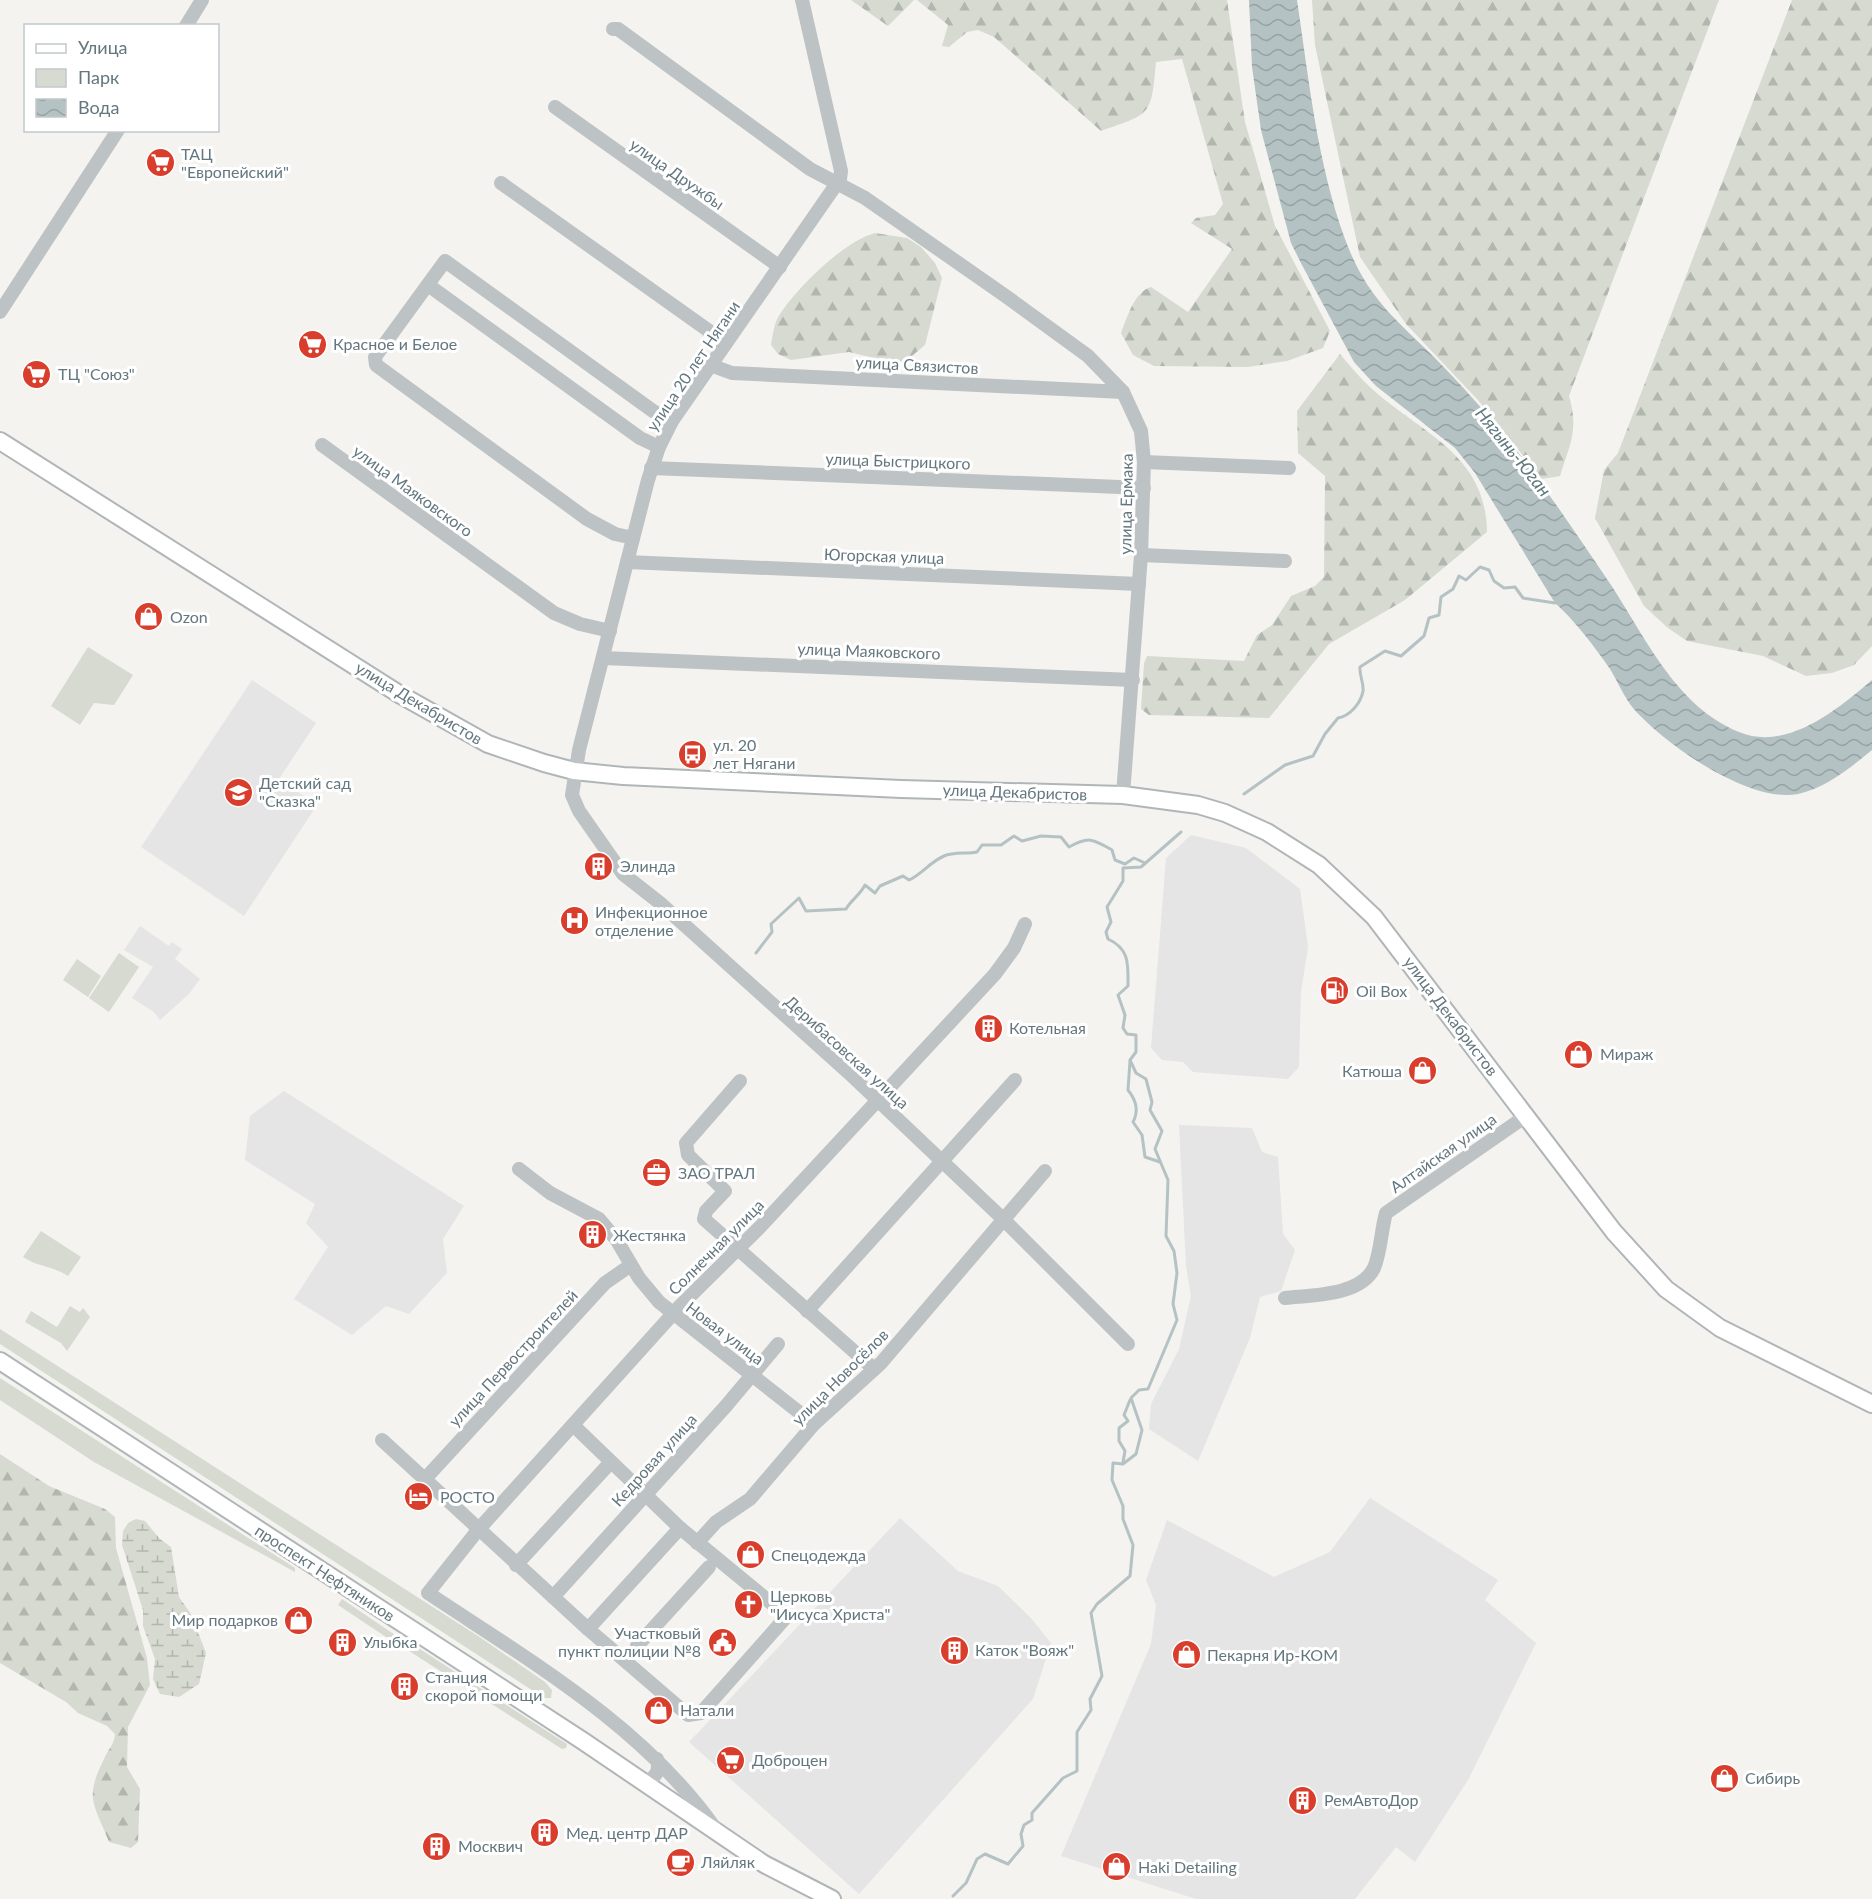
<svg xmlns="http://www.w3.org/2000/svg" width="1872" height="1899" font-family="Lato,sans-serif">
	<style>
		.built { fill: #e4e5e4 }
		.green { fill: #d6dad1 }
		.forest { fill: url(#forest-firs) }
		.wetland { fill: url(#wetland-marsh) }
		.water { fill: url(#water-waves) }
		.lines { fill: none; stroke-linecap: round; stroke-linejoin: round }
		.stream { stroke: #b4c2c4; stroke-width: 3 }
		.major-casing { stroke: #b0b6b8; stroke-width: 20 }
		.minor { stroke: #bdc2c4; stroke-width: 14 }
		.major { stroke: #fff; stroke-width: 16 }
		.labels { text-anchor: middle; stroke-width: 6; stroke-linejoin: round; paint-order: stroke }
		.poi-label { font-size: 16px; fill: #64777f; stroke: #fff; text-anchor: start }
		.street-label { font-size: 16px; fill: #64777f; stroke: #fff }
		.water-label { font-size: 18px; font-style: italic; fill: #60797d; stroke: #fff }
	</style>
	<defs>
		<pattern id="forest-firs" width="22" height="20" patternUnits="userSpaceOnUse" patternTransform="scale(1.5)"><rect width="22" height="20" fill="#d6dad1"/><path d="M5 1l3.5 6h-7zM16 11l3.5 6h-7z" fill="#b1b6af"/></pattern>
		<pattern id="wetland-marsh" width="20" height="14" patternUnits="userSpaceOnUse" patternTransform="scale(1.5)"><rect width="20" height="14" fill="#d6dad1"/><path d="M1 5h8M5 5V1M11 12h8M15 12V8" fill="none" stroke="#b1b6af"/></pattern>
		<pattern id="water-waves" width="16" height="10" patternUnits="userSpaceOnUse" patternTransform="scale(1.5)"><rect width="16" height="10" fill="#b4c2c4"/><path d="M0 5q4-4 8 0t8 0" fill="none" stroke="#96a2a4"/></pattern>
	</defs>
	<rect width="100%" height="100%" fill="#f4f3f0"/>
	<g class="built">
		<polygon points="252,680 316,723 279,779 317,805 244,916 141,847"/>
		<polygon points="1191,835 1246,848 1300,889 1308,947 1301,992 1299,1067 1288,1079 1193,1072 1183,1062 1162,1060 1151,1048 1166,858"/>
		<polygon points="140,926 169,946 172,942 182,949 175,959 200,979 189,994 160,1020 154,1012 132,998 153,967 124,950"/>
		<polygon points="284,1091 464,1206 443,1239 447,1273 409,1314 386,1306 352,1335 294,1299 328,1247 306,1223 315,1204 245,1160 250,1116"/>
		<polygon points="1179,1125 1252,1128 1262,1152 1278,1157 1283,1234 1295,1250 1281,1291 1260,1297 1250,1338 1198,1461 1149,1429 1151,1404 1179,1349 1191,1296 1186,1266"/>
		<polygon points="1370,1498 1498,1580 1485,1600 1536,1643 1468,1780 1415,1862 1396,1847 1355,1899 1196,1899 1061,1856 1151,1644 1156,1605 1146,1580 1167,1520 1274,1577 1330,1552"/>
		<polygon points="900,1518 958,1571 998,1586 1031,1618 1051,1643 1033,1699 859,1894 689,1742"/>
	</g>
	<g class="green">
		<polygon points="88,647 133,675 114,705 94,703 80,725 51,706"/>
		<polygon points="119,953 139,967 109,1012 89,998"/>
		<polygon points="77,959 101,976 88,997 63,980"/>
		<path d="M 41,1231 L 81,1257 L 68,1276 C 51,1265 40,1268 23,1257 Z"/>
		<polygon points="70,1306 80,1312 83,1308 90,1317 67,1351 61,1343 25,1322 31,1311 57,1327"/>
		<polygon points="0,1329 478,1636 545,1682 552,1690 551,1698 544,1698 0,1344"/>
		<polygon points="0,1378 295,1568 295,1572 94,1462 0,1400"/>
		<polygon points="342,1599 395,1635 395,1638 386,1637 338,1605"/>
		<polygon points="409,1642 567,1744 566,1748 562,1749 406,1649"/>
	</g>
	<g class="forest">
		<polygon points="851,0 914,0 888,26"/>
		<path d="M 917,0 L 1227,0 L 1245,122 L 1275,226 L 1330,331 L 1323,348 L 1287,361 L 1248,367 L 1154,366 L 1133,355 L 1121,333 C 1127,318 1134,292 1151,287 L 1188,312 L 1232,249 L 1191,223 L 1196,218 L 1215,215 L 1223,204 L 1182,59 L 1156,62 C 1151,116 1152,113 1101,131 L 994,37 L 978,30 L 967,32 L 949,47 L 942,46 L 948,25 Z"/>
		<path d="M 1312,0 L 1719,0 L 1569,396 C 1579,431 1570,443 1560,476 L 1542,479 L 1478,400 L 1406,324 L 1360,257 L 1315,45 Z"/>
		<polygon points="1792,0 1872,0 1872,646 1854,665 1832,673 1806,676 1763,656 1687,641 1668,628 1644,606 1595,518 1604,470 1618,453"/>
		<path d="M 875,233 L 907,238 L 921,247 L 935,263 L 942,278 L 925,345 L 906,361 L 895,363 L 849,352 L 791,360 L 778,354 L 771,345 C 773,334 774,323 780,314 C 798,287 844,241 875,233 Z"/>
		<path d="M 1340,354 C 1350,366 1360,378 1371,388 C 1420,433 1486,453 1487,532 L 1405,600 L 1329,644 L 1269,718 L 1149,715 L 1141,709 L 1144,663 L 1147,656 L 1244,661 L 1257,635 L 1272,625 L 1291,596 L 1315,586 L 1324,577 L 1325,476 L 1298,453 L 1297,411 Z"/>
		<path d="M 0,1454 L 49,1486 L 105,1509 L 115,1517 L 116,1548 L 147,1658 L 150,1685 L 128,1727 L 127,1767 L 140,1789 L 138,1842 L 131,1848 L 109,1842 C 94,1803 84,1799 104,1759 C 108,1749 114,1746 115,1734 L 107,1726 L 78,1713 L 66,1702 L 0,1663 Z"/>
	</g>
	<polygon class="wetland" points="136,1519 145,1521 160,1539 171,1547 179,1597 191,1614 206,1653 199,1684 179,1697 160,1694 153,1679 155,1659 143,1626 143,1610 122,1545 123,1531 128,1523"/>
	<path class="water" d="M 1249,0 L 1297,0 C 1309,80 1317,162 1345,239 C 1366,296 1393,317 1434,357 C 1461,385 1489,415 1513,446 C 1547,490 1578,536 1609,582 C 1645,636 1675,706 1739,732 C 1787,752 1838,709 1872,680 L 1872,750 C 1850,768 1826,788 1798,794 C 1750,804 1664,744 1633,708 C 1624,697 1618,682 1610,669 C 1594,646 1576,622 1555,603 L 1475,473 L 1455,448 L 1376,386 L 1354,362 L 1302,265 L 1291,243 L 1261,130 L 1252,67 Z"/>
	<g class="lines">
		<g class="stream">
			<path d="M 1244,794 L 1285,765 L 1313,756 L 1325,734 L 1338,718 C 1350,716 1361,703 1363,691 C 1364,683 1359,675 1360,667 L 1385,651 L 1401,656 L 1424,636 L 1429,618 L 1439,615 L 1441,597 L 1453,589 L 1459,576 L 1466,580 L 1480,567 L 1489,570 L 1494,581 L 1504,588 L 1515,587 L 1523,598 L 1555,603"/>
			<path d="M 756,953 L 772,932 L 771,924 L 799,898 L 806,911 L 846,909 C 852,899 860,895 865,885 L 875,893 L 880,886 L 903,876 L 909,880 C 922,874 930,862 944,856 C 953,852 967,854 977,852 L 982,845 L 1001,845 L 1014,836 L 1022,841 L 1041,836 L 1061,837 L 1069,847 C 1089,836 1093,839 1112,850 L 1115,860 L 1125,864 L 1134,858 L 1145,863"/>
			<path d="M 1130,1061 L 1128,1090 C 1136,1100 1139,1111 1133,1122 L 1142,1135 L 1145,1157 L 1160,1162"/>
			<polyline points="1123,1462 1125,1451 1119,1441 1119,1428 1128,1421 1124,1415 1130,1400"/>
			<path d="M 953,1896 L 966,1883 L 977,1859 L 985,1854 L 1008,1864 L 1023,1846 L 1021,1834 L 1024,1825 L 1032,1820 L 1032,1813 L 1063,1778 L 1077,1771 L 1077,1732 L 1091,1710 L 1090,1699 L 1102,1676 L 1091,1613 L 1097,1604 L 1130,1576 L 1133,1545 L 1123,1519 L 1123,1506 L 1112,1480 L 1113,1463 L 1123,1464 L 1136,1454 L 1142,1430 L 1131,1398 L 1139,1390 L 1148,1389 L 1177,1320 L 1173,1304 L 1177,1273 L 1174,1251 L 1166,1236 L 1168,1180 L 1155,1149 L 1162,1131 L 1150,1110 L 1152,1102 L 1146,1079 L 1136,1073 L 1130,1060 L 1136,1052 L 1136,1035 L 1127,1034 L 1123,1028 L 1125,1015 L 1118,995 L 1128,986 C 1128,965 1130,949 1108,939 L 1106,932 L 1111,922 L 1107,907 L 1123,881 L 1123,868 L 1141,867 L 1181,832"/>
		</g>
		<defs>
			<g id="major">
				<polyline points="0,441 399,694 488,744 544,763 574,771 623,776 901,789 1123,795 1198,805 1225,813 1267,832 1319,865 1374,917 1614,1232 1666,1289 1720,1328 1872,1404"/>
				<polyline points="0,1361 583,1741 764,1864 832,1899"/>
			</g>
		</defs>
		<use href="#major" class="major-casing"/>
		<g class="minor">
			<polyline points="802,0 841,171 840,179 672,421 659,447 648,480 579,750 572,795 579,811 623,874 660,903 849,1073 1003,1219 1128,1344"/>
			<polyline points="186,26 202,0"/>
			<polyline points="613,29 618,29 810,169 865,198 1007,297 1088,356 1123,392 1141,431 1144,462 1141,555 1123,795"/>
			<polyline points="555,107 780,267"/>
			<polyline points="501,183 726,343"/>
			<polyline points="428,285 640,438 659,447"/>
			<polyline points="0,312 118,130"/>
			<polyline points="710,365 732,373 1123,392"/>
			<polyline points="322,445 554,613 580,624 610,631"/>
			<polyline points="1144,462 1289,468"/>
			<polyline points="651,468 1144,488"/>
			<polyline points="633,538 615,534 587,519 376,365 375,357 445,261 653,411 672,421"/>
			<polyline points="1141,555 1285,561"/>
			<polyline points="627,562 1139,584"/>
			<polyline points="603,658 1133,680"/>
			<polyline points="740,1081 686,1143 688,1155 725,1191 706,1211 704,1219 874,1369"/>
			<polyline points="519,1169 550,1193 599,1219 616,1239 639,1278 659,1302 814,1424"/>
			<path d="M 1285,1298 C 1312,1295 1360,1296 1374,1268 C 1381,1252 1381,1230 1386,1213 L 1526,1116"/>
			<polyline points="807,1311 1015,1080"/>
			<polyline points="382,1440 588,1629 688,1715 701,1713 787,1616 680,1528 573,1425"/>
			<polyline points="424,1480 605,1283 631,1265"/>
			<polyline points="697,1543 716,1522 750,1499 814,1424 881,1363 1045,1171"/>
			<polyline points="516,1565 610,1463"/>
			<polyline points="553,1597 726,1406 778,1344"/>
			<polyline points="588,1629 680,1528"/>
			<polyline points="637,1646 709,1567"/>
			<path d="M 645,1782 C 656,1777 660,1772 657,1759"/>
			<path d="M 715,1828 C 643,1726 530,1661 428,1593 L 478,1530 L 680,1306 L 760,1227 L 995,974 L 1014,948 L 1025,924"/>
		</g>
		<use href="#major" class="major"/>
	</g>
	<defs>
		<symbol id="supermarket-disc" viewBox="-11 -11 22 22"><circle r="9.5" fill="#d93d2b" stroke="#fff"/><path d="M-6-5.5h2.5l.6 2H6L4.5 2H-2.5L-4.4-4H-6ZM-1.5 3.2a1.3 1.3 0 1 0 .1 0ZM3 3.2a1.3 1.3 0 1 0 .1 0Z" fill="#fff"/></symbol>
		<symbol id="shop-disc" viewBox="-11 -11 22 22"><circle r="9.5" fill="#d93d2b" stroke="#fff"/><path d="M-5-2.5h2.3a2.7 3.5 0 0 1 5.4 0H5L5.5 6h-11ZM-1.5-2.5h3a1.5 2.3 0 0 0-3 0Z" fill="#fff"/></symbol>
		<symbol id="bus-disc" viewBox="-11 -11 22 22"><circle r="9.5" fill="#d93d2b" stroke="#fff"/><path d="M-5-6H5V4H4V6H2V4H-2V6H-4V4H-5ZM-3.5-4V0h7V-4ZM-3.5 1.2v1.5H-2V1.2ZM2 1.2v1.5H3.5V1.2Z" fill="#fff"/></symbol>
		<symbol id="school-disc" viewBox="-11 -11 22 22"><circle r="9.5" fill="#d93d2b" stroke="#fff"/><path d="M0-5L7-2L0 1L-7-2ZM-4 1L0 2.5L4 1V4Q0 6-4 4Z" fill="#fff"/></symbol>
		<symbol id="building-disc" viewBox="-11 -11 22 22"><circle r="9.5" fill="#d93d2b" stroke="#fff"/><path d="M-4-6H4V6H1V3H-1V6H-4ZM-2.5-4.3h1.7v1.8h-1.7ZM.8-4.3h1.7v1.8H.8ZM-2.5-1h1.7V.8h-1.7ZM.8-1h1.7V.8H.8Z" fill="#fff"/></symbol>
		<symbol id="hospital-disc" viewBox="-11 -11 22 22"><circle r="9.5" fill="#d93d2b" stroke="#fff"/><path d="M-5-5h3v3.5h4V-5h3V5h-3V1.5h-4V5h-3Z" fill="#fff"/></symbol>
		<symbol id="fuel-disc" viewBox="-11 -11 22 22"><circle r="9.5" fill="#d93d2b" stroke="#fff"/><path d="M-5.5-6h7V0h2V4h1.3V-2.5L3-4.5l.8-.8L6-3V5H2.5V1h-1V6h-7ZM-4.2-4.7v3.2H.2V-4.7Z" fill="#fff"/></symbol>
		<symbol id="office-disc" viewBox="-11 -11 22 22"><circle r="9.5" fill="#d93d2b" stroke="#fff"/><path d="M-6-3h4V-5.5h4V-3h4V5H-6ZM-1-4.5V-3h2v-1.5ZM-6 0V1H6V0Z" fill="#fff"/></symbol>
		<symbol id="hotel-disc" viewBox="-11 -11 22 22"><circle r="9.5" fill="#d93d2b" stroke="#fff"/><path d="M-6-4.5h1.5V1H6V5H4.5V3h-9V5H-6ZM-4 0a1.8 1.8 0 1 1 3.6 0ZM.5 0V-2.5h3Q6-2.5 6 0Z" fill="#fff"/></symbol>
		<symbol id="church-disc" viewBox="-11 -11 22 22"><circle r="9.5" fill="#d93d2b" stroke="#fff"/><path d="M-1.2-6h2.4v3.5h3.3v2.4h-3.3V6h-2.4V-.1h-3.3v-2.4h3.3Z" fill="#fff"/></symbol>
		<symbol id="civic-disc" viewBox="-11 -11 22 22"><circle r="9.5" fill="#d93d2b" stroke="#fff"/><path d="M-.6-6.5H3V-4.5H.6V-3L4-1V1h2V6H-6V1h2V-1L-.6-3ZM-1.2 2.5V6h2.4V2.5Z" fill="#fff"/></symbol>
		<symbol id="cafe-disc" viewBox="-11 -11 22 22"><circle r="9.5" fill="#d93d2b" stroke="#fff"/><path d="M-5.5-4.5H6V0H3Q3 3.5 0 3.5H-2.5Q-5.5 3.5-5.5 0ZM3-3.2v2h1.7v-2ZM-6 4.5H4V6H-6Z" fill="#fff"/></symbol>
	</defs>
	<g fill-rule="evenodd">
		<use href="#supermarket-disc" x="144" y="146" width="33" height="33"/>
		<use href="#supermarket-disc" x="296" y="328" width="33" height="33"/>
		<use href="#supermarket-disc" x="20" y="358" width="33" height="33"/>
		<use href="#shop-disc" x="132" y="600" width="33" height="33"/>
		<use href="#bus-disc" x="676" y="738" width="33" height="33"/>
		<use href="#school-disc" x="222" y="776" width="33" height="33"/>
		<use href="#building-disc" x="582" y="850" width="33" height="33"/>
		<use href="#hospital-disc" x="558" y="904" width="33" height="33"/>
		<use href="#fuel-disc" x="1318" y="974" width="33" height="33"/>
		<use href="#building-disc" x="972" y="1012" width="33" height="33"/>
		<use href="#shop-disc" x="1562" y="1038" width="33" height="33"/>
		<use href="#shop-disc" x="1406" y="1054" width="33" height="33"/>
		<use href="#office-disc" x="640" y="1156" width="33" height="33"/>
		<use href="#building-disc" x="576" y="1218" width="33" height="33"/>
		<use href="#hotel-disc" x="402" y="1480" width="33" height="33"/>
		<use href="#shop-disc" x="734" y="1538" width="33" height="33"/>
		<use href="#church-disc" x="732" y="1588" width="33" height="33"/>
		<use href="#shop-disc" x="282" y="1604" width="33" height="33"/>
		<use href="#building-disc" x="326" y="1626" width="33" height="33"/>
		<use href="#civic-disc" x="706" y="1626" width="33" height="33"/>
		<use href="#building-disc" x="938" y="1634" width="33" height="33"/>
		<use href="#shop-disc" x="1170" y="1638" width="33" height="33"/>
		<use href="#building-disc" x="388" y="1670" width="33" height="33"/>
		<use href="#shop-disc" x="642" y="1694" width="33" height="33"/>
		<use href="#supermarket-disc" x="714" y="1744" width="33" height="33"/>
		<use href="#shop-disc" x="1708" y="1762" width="33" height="33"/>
		<use href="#building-disc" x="1286" y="1784" width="33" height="33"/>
		<use href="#building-disc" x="528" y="1816" width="33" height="33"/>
		<use href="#building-disc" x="420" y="1830" width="33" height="33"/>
		<use href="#cafe-disc" x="664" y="1846" width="33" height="33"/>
		<use href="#shop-disc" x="1100" y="1850" width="33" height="33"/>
	</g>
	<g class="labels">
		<g class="poi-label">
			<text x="181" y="160">ТАЦ<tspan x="181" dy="18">"Европейский"</tspan></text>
			<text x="333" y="350">Красное и Белое</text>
			<text x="58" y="380">ТЦ "Союз"</text>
			<text x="170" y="623">Ozon</text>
			<text x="713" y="751">ул. 20<tspan x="713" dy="18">лет Нягани</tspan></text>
			<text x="259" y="789">Детский сад<tspan x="259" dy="18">"Сказка"</tspan></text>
			<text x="620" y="872">Элинда</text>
			<text x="595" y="918">Инфекционное<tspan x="595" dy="18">отделение</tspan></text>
			<text x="1356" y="997">Oil Box</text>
			<text x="1009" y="1034">Котельная</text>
			<text x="1600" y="1060">Мираж</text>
			<text x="1402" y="1077" text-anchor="end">Катюша</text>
			<text x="678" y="1179">ЗАО ТРАЛ</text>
			<text x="613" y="1241">Жестянка</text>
			<text x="440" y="1503">РОСТО</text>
			<text x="771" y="1561">Спецодежда</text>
			<text x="770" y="1602">Церковь<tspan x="770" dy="18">"Иисуса Христа"</tspan></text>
			<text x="278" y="1626" text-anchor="end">Мир подарков</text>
			<text x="701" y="1639" text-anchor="end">Участковый<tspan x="701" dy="18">пункт полиции №8</tspan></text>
			<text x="363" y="1648">Улыбка</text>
			<text x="975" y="1656">Каток "Вояж"</text>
			<text x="1207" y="1661">Пекарня Ир-КОМ</text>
			<text x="425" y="1683">Станция<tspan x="425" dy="18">скорой помощи</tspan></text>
			<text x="680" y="1716">Натали</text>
			<text x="752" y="1766">Доброцен</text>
			<text x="1745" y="1784">Сибирь</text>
			<text x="1324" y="1806">РемАвтоДор</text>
			<text x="566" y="1839">Мед. центр ДАР</text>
			<text x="458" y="1852">Москвич</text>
			<text x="701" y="1868">Ляйляк</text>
			<text x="1138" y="1873">Haki Detailing</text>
		</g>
		<g class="street-label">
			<text transform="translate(677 174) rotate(35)" y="6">улица Дружбы</text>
			<text transform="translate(917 365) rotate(3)" y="6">улица Связистов</text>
			<text transform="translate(693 366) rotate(-56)" y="6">улица 20 лет Нягани</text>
			<text transform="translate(898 461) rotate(2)" y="6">улица Быстрицкого</text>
			<text transform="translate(413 491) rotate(36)" y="6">улица Маяковского</text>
			<text transform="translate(1126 504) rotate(-89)" y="6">улица Ермака</text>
			<text transform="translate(884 556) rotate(2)" y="6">Югорская улица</text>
			<text transform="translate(869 651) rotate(2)" y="6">улица Маяковского</text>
			<text transform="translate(419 703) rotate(31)" y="6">улица Декабристов</text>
			<text transform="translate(1015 792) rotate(2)" y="6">улица Декабристов</text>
			<text transform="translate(1451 1016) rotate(53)" y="6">улица Декабристов</text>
			<text transform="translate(847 1052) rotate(42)" y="6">Дерибасовская улица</text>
			<text transform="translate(1443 1153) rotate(-35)" y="6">Алтайская улица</text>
			<text transform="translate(716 1247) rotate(-45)" y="6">Солнечная улица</text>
			<text transform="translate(725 1333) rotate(37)" y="6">Новая улица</text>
			<text transform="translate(513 1358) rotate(-47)" y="6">улица Первостроителей</text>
			<text transform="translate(840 1377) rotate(-45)" y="6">улица Новосёлов</text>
			<text transform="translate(654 1460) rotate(-48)" y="6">Кедровая улица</text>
			<text transform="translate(325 1573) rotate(33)" y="6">проспект Нефтяников</text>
		</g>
		<g class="water-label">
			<text transform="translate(1513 452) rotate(51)" y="6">Нягынь-Юган</text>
		</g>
	</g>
	<rect x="24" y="24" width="195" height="108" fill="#ffffff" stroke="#c1c9cc" stroke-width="1.5"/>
	<rect x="36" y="44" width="30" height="9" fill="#ffffff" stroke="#c1c9cc" stroke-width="1.5"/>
	<text x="78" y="54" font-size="18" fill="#64777f">Улица</text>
	<rect x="36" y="69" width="30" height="18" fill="#d6dad1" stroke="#c1c9cc" stroke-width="1.5"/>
	<text x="78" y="84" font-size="18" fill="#64777f">Парк</text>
	<rect x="36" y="99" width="30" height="18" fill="url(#water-waves)" stroke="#c1c9cc" stroke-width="1.5"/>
	<text x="78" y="114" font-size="18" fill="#64777f">Вода</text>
</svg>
